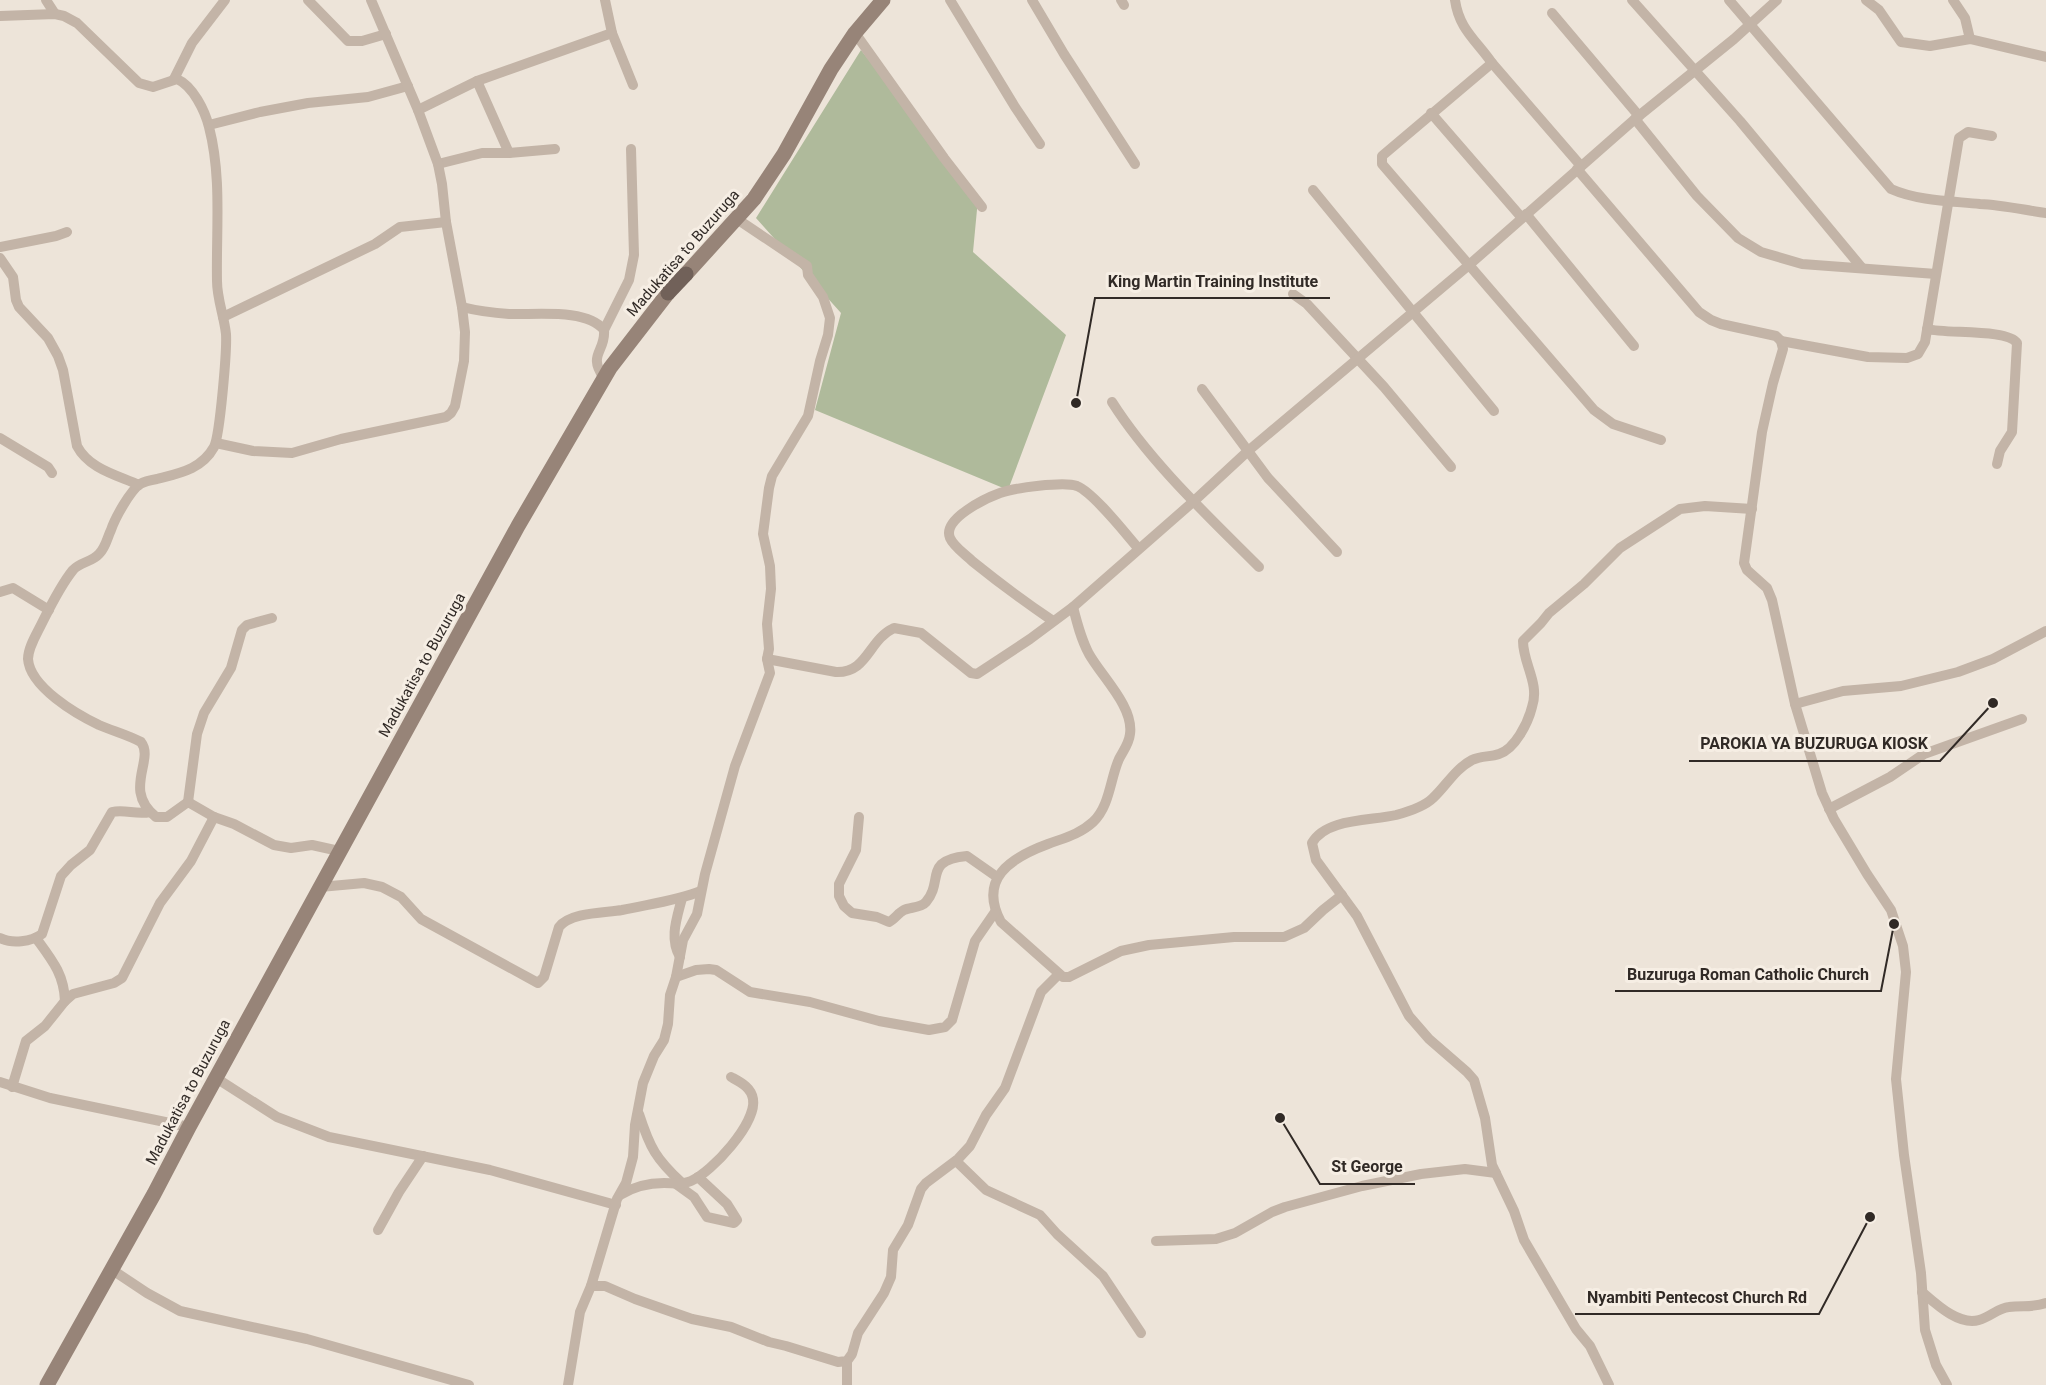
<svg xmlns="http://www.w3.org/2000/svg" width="2046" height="1385" font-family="Roboto,sans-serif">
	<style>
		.green { fill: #afba9b }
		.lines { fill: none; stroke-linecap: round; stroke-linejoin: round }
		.minor { stroke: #c3b4a7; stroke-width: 10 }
		.secondary { stroke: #978478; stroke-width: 15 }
		.primary { stroke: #716159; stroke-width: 15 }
		.labels { text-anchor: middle; stroke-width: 6; stroke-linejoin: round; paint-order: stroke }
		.street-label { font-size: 15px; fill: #312a26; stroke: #f6eee4 }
		.leader { fill: none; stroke: #312a26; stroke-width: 2 }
		.callout-dot { fill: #312a26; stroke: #f6eee4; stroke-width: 2 }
		.callout-label { font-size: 16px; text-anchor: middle; font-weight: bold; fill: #312a26; stroke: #f6eee4; stroke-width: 6; stroke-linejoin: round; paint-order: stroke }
	</style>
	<rect width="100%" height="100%" fill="#ede4d9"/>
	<polygon class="green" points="861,50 978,199 973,252 1066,335 1008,490 815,410 841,313 756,218"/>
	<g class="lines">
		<g class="minor">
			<polyline points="46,0 55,14"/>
			<polyline points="308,0 348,41 362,41 386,34"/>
			<polyline points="605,0 612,33 633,85"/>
			<polyline points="950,0 1015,107 1040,144"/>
			<polyline points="1032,0 1064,54 1135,164"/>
			<polyline points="1121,0 1124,5"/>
			<path d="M 1455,0 C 1459,29 1476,40 1492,63 L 1581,166"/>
			<polyline points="1632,0 1740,121 1862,268"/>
			<path d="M 1729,0 L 1891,189 C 1918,201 1951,201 1980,204 C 2002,205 2024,210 2046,213"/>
			<polyline points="1866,0 1879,10 1901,42 1930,46 1970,39 2046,57"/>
			<polyline points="1953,0 1965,18 1970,39"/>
			<polyline points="1552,13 1639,116"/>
			<path d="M 0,16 L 55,14 L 64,16 L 77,23 L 139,83 L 153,87 L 177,79 C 193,86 205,111 209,127 C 222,177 216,230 217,281 C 217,299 224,316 226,334 C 227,350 220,435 214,447 C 202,469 180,473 157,479 C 151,480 145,481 140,484 C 130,491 115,518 111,530 C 107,538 106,547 99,554 C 92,562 80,562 73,570 C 60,586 50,607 41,625 C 36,635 28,648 28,659 C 30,687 76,714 99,725 C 113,731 128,735 141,742 C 155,760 122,790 156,817 L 167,817 L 188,802 L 214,817 L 234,824 L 274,845 L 291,848 L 312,845 L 339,851"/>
			<polyline points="855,33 944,158 982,207"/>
			<polyline points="1492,63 1382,156 1382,164 1594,410 1613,424 1661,440"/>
			<polyline points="174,79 192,43 225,0"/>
			<polyline points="477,81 509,153"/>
			<polyline points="418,110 477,81 612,33"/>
			<polyline points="1431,113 1522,218"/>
			<polyline points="1635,119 1697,196 1738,238 1761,252 1802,264 1936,274"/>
			<polyline points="209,125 260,112 308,103 368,97 408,86"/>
			<polyline points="438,164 482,153 509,153 555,149"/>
			<polyline points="1577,169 1699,312 1711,320 1721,324 1776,336 1781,341 1783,349 1773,383 1762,432 1744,563 1747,570 1767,588 1772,600 1795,704 1822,793 1834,819 1867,874 1891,910 1903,946 1906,972 1896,1079 1904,1155 1921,1273 1925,1330 1936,1365 1947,1385"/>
			<polyline points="1313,190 1494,411"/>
			<polyline points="1526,214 1634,346"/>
			<polyline points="0,247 56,236 67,232"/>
			<path d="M 0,258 L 13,277 L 16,300 L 19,307 L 48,338 L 58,356 L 63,370 L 77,446 C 89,469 117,475 139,485"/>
			<polyline points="1293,294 1307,304 1384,387 1451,467"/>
			<path d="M 462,307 C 478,311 493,313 509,314 C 535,315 587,308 604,330 C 606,352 587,354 604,378"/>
			<polyline points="223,317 375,244 400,227 446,222"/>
			<path d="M 1927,329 C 1947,334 2008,329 2017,343 L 2012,432 L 2000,451 L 1997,464"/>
			<polyline points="604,330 629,280 634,255 631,149"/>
			<polyline points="1781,341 1868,357 1907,358 1918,354 1925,342 1959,138 1968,132 1992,136"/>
			<polyline points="1202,389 1268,478 1337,552"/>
			<path d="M 1112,402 C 1150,462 1209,517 1259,567"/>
			<polyline points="0,438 48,467 52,473"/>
			<polyline points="216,443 253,451 292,453 341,439 446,417 451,413 455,406 464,361 465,332 462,307 446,222 442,184 438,164 418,110 371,0"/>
			<polyline points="0,592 13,588 49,610"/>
			<path d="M 1073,607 C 1077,623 1081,639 1089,654 C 1102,677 1134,707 1130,734 C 1129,744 1123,751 1119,759 C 1110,779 1110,806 1093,822 C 1080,834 1064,838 1048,844 C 1010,858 978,879 1001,922 L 1063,977 L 1069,977 L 1121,951 L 1149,945 L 1234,937 L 1284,937 L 1304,928 L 1323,910 L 1342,895"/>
			<path d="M 1053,621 C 1025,602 998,582 972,561 C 965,554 954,547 950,538 C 942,519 986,498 1000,493 C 1014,488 1064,481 1077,486 C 1094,493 1125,533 1138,548"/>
			<path d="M 767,659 L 836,672 C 868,673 868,640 894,628 L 921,633 L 971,673 L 977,674 L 1030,639 L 1073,607 L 1194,501 L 1248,451 L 1469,265 L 1635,119 L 1734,39 L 1777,0"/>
			<polyline points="1795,704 1843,691 1901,686 1958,672 1993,659 2046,631"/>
			<polyline points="188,802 197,734 204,713 231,668 242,630 247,625 272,618"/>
			<polyline points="1829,809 1890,777 1924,754 2022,719"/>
			<path d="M 859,817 L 856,850 L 839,884 L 839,896 L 844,906 L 852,913 L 877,917 L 889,922 C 895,919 898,913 904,910 C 910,907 921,908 926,902 C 944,881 923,860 967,856 L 997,877"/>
			<path d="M 320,887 L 364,883 L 382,887 L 401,897 L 421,919 L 538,983 L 544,977 L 559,927 C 571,912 605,913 622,910 C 649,904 676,901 701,891"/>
			<path d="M 0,938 C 12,944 31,942 42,934 L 61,876 L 71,865 L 90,850 L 112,812 C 125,809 136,815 150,812"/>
			<path d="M 36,938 C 52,960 64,974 65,1001"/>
			<path d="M 680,957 C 669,938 677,918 682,898"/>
			<polyline points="676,977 696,970 709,969 716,970 750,992 810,1002 879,1021 929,1030 945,1027 952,1020 975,941 995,912"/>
			<polyline points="216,1078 277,1117 329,1137 490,1170 616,1205"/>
			<polyline points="0,1082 50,1098 189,1127"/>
			<polyline points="12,1087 26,1041 45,1026 65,1001 73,994 114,983 122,978 160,903 191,861 214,817"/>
			<path d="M 639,1114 C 650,1148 656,1159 682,1183"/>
			<polyline points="956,1161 986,1190 1040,1215 1057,1234 1103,1276 1141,1333"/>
			<polyline points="676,1184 694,1197 707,1217 734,1223 737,1220 727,1204 698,1177"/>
			<path d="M 620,1195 C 633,1187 647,1183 664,1183 C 673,1183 682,1185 691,1181 C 712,1172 757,1123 753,1099 C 751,1087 740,1082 731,1077"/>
			<polyline points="378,1230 399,1192 423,1156"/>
			<polyline points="1156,1241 1216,1239 1235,1233 1272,1212 1285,1207 1362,1186 1421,1174 1465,1169 1496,1173"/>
			<polyline points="111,1269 147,1293 180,1311 307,1339 469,1385"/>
			<polyline points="591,1286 605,1286 635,1299 692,1319 731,1327 769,1342 786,1346 838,1362 847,1361 852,1354 858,1333 884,1293 891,1277 893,1250 908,1225 921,1189 926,1183 958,1159 970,1146 986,1115 1005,1088 1041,992 1059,974"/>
			<path d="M 1922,1292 C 1936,1304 1959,1326 1979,1320 C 1990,1317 1998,1308 2009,1307 C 2022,1305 2033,1308 2046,1303"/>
			<polyline points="568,1385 580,1312 591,1286 617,1199 626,1183 633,1157 635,1125 643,1083 654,1056 664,1040 668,1024 670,995 676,977 683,940 697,914 705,874 735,766 770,673 767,659 769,649 767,624 771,589 770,566 763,534 769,488 772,476 808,416 820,361 828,335 830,318 823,297 808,275 807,266 737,219"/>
			<polyline points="847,1385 847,1361"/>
			<path d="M 1609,1385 L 1590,1346 L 1576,1329 L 1524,1240 L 1514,1211 L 1492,1165 L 1485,1118 L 1474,1080 L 1467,1072 L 1429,1039 L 1409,1016 L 1357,916 L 1316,860 L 1312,843 C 1326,818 1371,821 1396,815 C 1407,812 1424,807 1433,798 C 1446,786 1455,769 1472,760 C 1480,756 1490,757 1499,754 C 1515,749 1528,723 1532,707 C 1540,683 1523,664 1523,641 L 1541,623 L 1549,613 L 1584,584 L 1620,548 L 1680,509 L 1705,506 L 1752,509"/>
		</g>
		<g class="secondary">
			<polyline points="686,274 754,199 784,154 831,69 855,33 883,0"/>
			<polyline points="47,1385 154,1194 189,1127 518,526 610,368 668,293"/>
		</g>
		<polyline class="primary" points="668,293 686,274"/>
	</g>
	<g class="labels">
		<g class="street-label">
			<text transform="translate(683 253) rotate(-49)" y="5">Madukatisa to Buzuruga</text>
			<text transform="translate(422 665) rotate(-61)" y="5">Madukatisa to Buzuruga</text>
			<text transform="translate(188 1092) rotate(-62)" y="5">Madukatisa to Buzuruga</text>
		</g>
	</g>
	<path class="leader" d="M1076 403L1095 298H1330M1993 703L1940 761H1689M1894 924L1881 991H1615M1280 1118L1320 1184H1415M1870 1217L1819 1314H1575"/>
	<g class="callout-dot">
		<circle cx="1076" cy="403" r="6"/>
		<circle cx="1993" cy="703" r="6"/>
		<circle cx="1894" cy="924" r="6"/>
		<circle cx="1280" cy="1118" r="6"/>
		<circle cx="1870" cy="1217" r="6"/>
	</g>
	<g class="callout-label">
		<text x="1213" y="287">King Martin Training Institute</text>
		<text x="1814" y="749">PAROKIA YA BUZURUGA KIOSK</text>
		<text x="1748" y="980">Buzuruga Roman Catholic Church</text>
		<text x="1367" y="1172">St George</text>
		<text x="1697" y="1303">Nyambiti Pentecost Church Rd</text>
	</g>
</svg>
